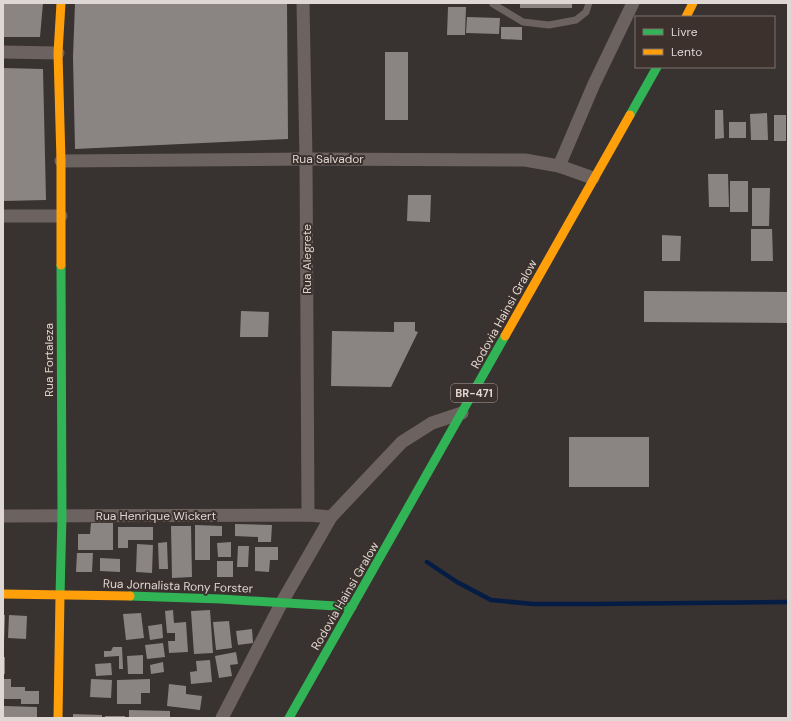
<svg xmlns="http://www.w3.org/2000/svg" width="791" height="721" font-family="'DM Sans',sans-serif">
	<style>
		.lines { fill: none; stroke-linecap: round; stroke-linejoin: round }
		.stream { stroke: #051d44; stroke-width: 4.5 }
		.building { fill: #8a8582 }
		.lane { stroke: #6c6260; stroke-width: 7 }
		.street { stroke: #6c6260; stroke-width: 13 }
		.fast { stroke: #30b455; stroke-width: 9 }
		.slow { stroke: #ff9f0a; stroke-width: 9 }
		.labels { text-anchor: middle; stroke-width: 4; stroke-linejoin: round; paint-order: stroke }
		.shield { fill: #3c312c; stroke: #ada5a2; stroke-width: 1 }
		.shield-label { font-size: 11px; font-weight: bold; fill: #ded7d4 }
		.street-label { font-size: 12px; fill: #ded7d4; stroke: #3c312c }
	</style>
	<rect width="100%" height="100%" fill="#383230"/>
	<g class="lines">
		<polyline class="stream" points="427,562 457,582 491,600 533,604 595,604 788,602"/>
	</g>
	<g class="building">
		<polygon points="3,3 43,3 40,37 3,37"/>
		<polygon points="75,3 287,3 288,139 75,149 73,57"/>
		<rect x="520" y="3" width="52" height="5"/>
		<polygon points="448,7 466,7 465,35 447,35"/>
		<polygon points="467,17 500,18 499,34 466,33"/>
		<polygon points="501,27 522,27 522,40 501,39"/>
		<rect x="385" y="52" width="23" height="68"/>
		<polygon points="3,68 43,69 46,200 3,201"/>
		<polygon points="715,110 723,110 724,138 715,139"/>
		<polygon points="767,113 768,140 751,140 750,114"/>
		<rect x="774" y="115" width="12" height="26"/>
		<rect x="729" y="122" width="17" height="16"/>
		<polygon points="708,174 728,174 729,207 709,207"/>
		<rect x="730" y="181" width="18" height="31"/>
		<polygon points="752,188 770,188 769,226 752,226"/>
		<polygon points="408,195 431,195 430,222 407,221"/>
		<polygon points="751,229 772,229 773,261 751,261"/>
		<polygon points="662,235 681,236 680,261 662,261"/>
		<polygon points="644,291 787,292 787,323 644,322"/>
		<polygon points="241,311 269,312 268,337 240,337"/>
		<polygon points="394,322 415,322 415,331 418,332 391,387 331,386 332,331 394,332"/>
		<rect x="569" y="437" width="80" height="50"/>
		<polygon points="91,523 113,523 113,550 78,550 78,534 90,534"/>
		<polygon points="235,524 272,525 271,542 258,542 258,537 235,536"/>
		<polygon points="195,525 222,526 222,536 210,536 210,560 195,560"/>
		<polygon points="171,526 191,526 192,577 172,578"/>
		<polygon points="118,527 153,527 153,540 128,540 128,548 118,548"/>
		<polygon points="167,542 168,569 159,569 158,543"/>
		<polygon points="231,542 231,557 218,557 217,543"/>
		<polygon points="137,544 153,545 152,573 136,572"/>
		<polygon points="238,546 249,546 248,567 237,567"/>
		<polygon points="255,547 278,547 278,560 270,560 269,572 255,571"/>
		<polygon points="77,553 93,553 92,572 76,572"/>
		<polygon points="100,558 120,559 120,572 100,571"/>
		<rect x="217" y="561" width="16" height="16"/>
		<polygon points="173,610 174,623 186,622 188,652 169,653 168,641 175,641 175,633 167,633 165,611"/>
		<polygon points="210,610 213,653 194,654 191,611"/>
		<polygon points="141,613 144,638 126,640 123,614"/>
		<polygon points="3,615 5,615 4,643 3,643"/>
		<polygon points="9,615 27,616 26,639 8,638"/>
		<polygon points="229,621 232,648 216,650 213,622"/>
		<polygon points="162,624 163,638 150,640 148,626"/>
		<polygon points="252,629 253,643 238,645 236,631"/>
		<polygon points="163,643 165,657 147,659 145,645"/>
		<polygon points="113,647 122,647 123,669 119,669 119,656 104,657 104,651 111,651"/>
		<polygon points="236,652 238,664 230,665 232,676 219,678 215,656"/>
		<polygon points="143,655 143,674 128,674 127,656"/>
		<rect x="3" y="657" width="2" height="17"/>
		<polygon points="210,660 212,682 191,684 190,672 197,671 196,661"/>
		<polygon points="163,662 164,672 151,674 150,665"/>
		<polygon points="111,663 112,675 96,676 95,664"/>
		<polygon points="3,679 11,679 11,687 25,687 25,691 39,691 39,704 21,704 21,699 3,699"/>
		<polygon points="91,679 112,680 111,698 90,697"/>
		<polygon points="150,679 150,693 141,693 141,704 117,704 117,680"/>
		<polygon points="169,684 186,686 186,694 202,696 200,710 167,706"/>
		<polygon points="4,706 37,707 37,718 4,718"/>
		<polygon points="129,710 170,711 170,718 129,718"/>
		<polygon points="73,714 102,715 102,718 73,718"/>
		<rect x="105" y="716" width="20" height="2"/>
	</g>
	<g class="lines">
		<polyline class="lane" points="493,4 523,22 549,25 576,20 586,12 589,3"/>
		<g class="street">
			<polyline points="303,3 306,159 308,515"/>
			<polyline points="3,52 58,53"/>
			<polyline points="61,161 306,159 525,160 559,166 593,178"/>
			<polyline points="559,166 594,84 633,3"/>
			<polyline points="3,216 61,216"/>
			<polyline points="3,516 308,515 331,517"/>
			<polyline points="222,718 282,602 331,517 402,442 432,423 462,413"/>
		</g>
		<g class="fast">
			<polyline points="630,115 657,67"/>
			<polyline points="60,596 62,516 61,265"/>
			<polyline points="130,596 221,599 352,607"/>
			<polyline points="289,718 505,336"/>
		</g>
		<g class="slow">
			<polyline points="61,3 58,53 61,161 61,265"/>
			<polyline points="686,17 693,3"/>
			<polyline points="505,336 630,115"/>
			<polyline points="3,594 130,596"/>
			<polyline points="58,718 60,596"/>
		</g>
	</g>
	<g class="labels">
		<rect class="shield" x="451" y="384" width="46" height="18" rx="3"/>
		<g class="shield-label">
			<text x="474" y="397">BR-471</text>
		</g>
		<g class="street-label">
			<text x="328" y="163">Rua Salvador</text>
			<text transform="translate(307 259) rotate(-90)" y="4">Rua Alegrete</text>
			<text transform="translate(504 314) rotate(-61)" y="4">Rodovia Hainsi Gralow</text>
			<text transform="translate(49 360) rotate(-90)" y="4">Rua Fortaleza</text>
			<text x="156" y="520">Rua Henrique Wickert</text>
			<text transform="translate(178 586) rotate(2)" y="4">Rua Jornalista Rony Forster</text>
			<text transform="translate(345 596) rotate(-60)" y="4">Rodovia Hainsi Gralow</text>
		</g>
	</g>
	<rect width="791" height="721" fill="none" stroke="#ded7d4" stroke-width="8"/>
	<rect x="635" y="16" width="140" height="52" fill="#3c312c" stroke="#7d736f"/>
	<rect x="643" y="29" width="20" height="6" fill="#30b455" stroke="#7d736f"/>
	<text x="671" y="36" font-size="12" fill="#ded7d4">Livre</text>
	<rect x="643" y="49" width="20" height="6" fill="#ff9f0a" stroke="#7d736f"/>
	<text x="671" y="56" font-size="12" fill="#ded7d4">Lento</text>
</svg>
